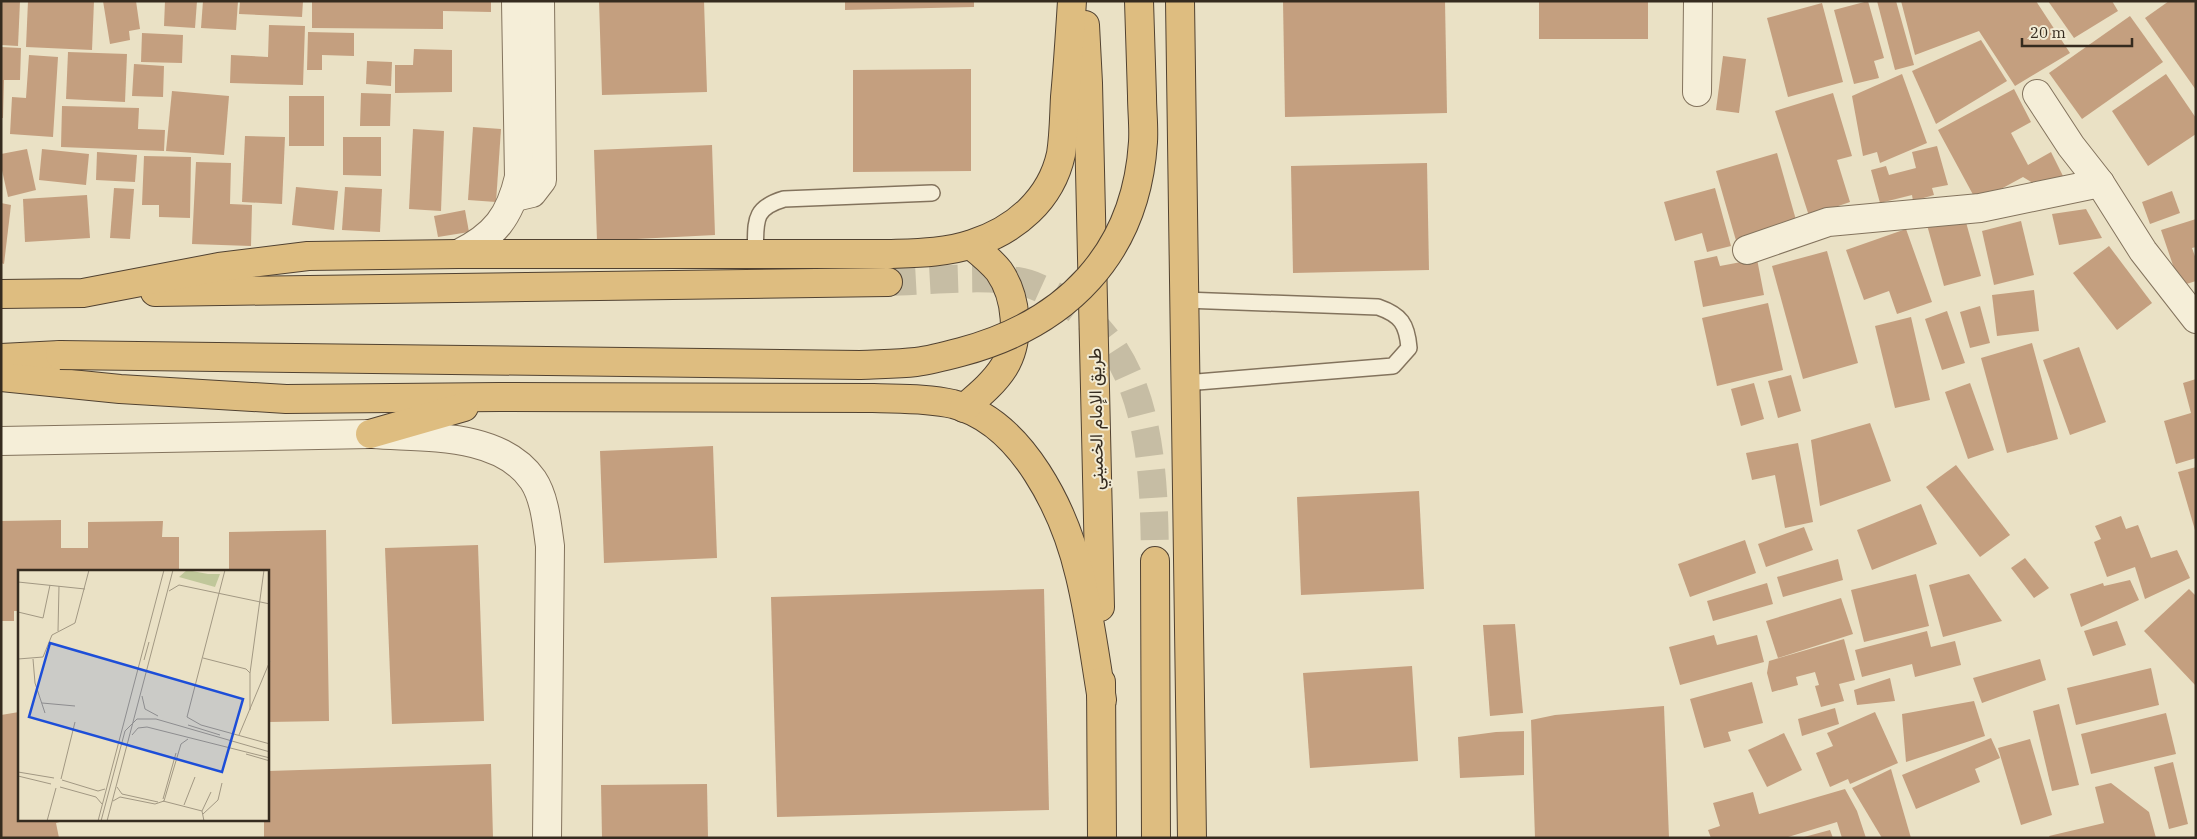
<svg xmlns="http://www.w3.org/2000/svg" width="2197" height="839" font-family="'IBM Plex Serif',Vazirmatn,serif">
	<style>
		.building { fill: #c49f7f }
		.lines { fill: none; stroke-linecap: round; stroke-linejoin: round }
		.trunk-tunnel { stroke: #c6bda4; stroke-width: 28; stroke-dasharray: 28 14; stroke-linecap: butt }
		.service-casing { stroke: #83735d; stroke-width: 18 }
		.minor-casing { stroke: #83735d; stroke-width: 30 }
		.tertiary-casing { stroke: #83735d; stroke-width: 30 }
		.trunk-casing { stroke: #514231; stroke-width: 30 }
		.service { stroke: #f5eed8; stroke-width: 15 }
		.minor { stroke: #f5eed8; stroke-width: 28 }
		.tertiary { stroke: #f5eed8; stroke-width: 28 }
		.trunk { stroke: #debd80; stroke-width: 28 }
		.trunk-bridge-casing { stroke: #514231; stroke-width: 30; stroke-linecap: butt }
		.trunk-bridge { stroke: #debd80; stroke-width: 28 }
		.labels { text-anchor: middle; stroke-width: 4; stroke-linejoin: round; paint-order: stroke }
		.street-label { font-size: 18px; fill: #352b1f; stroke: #f2ebd4 }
		.inset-road { fill: none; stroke: #a29883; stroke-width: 1 }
		.view { fill: #1d4ed8; fill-opacity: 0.15; stroke: #1d4ed8; stroke-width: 2.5 }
		.inset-edge { fill: none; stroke: #352b1f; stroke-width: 2.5 }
	</style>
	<rect width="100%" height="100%" fill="#eae1c5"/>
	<g class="building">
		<polygon points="1,1 20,1 18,46 1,45"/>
		<polygon points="28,1 94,1 92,50 26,47"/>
		<polygon points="103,1 136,1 140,29 129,31 130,40 110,44"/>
		<polygon points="165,1 197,1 195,28 164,26"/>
		<polygon points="203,1 238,1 236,30 201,28"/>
		<polygon points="240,1 303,1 302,17 239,14"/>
		<polygon points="312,1 491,1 491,12 443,11 443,29 312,28"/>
		<polygon points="599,1 704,1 707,92 602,95"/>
		<polygon points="845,1 974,1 974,7 845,10"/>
		<polygon points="1283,1 1445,1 1447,113 1285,117"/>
		<rect x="1539" y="1" width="109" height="38"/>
		<polygon points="1868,1 1884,58 1874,61 1879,78 1854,84 1834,10"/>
		<polygon points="1877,1 1896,1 1914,65 1895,70"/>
		<polygon points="1901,1 2036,1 2070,53 2015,86 1979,31 1915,55"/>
		<polygon points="2048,1 2112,1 2118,11 2074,38"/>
		<polygon points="2169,1 2196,1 2196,90 2145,18"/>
		<polygon points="1822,3 1843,82 1788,97 1767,18"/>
		<polygon points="2130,16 2163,62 2082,119 2049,73"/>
		<polygon points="269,25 305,26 303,85 230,83 231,55 268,57"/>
		<polygon points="308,32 354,33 354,56 322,55 322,70 307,70"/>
		<polygon points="142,33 183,35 182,63 141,62"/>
		<polygon points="1981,40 2007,81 1936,124 1912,71"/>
		<polygon points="1,47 21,48 20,80 4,80 3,118 1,118"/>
		<polygon points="414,49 452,50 452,92 395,93 395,65 413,65"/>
		<polygon points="68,52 127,54 125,102 66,99"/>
		<polygon points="29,55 58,57 53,137 10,134 12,97 26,98"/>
		<polygon points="1723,56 1746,59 1739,113 1716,110"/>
		<polygon points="367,61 392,62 391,86 366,84"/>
		<polygon points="134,64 164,66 163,97 132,96"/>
		<polygon points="971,69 971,171 853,172 853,70"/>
		<polygon points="1902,74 1927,143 1880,163 1877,152 1863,156 1852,96"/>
		<polygon points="2166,74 2196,118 2196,134 2148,166 2112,111"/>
		<polygon points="2014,89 2031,122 2011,133 2028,165 2051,152 2063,176 2041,188 2023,177 1977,202 1938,130"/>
		<polygon points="172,91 229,96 224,155 166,151"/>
		<polygon points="361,93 391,94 390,126 360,126"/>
		<polygon points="1833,93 1852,156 1837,160 1850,202 1809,216 1775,111"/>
		<rect x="289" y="96" width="35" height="50"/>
		<polygon points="62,106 139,108 138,129 165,130 164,151 61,147"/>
		<polygon points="473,127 501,129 496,202 468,200"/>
		<polygon points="413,129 444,131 441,211 409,209"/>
		<polygon points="245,136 285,137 282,204 242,202"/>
		<polygon points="343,137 381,137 381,176 343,175"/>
		<polygon points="712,145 715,235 597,241 594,150"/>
		<polygon points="1937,146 1948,185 1932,188 1934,195 1913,201 1912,195 1880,203 1871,170 1886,166 1889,175 1916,168 1912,152"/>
		<polygon points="27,149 36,190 8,197 1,166 1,154"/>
		<polygon points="42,149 89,154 86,185 39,180"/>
		<polygon points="97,152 137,155 135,182 96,180"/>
		<polygon points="1777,153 1798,227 1737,244 1716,171"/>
		<polygon points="144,156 191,157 190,218 159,217 159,205 142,205"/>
		<polygon points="196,162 231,163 230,204 252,205 251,246 192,244"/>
		<polygon points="1427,163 1429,270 1293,273 1291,166"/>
		<polygon points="296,187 338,191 334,230 292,225"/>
		<polygon points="345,187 382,189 380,232 342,230"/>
		<polygon points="114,188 134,189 130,239 110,238"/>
		<polygon points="1715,188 1731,246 1707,252 1702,233 1675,241 1664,202"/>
		<polygon points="2172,191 2180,213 2150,224 2142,202"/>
		<polygon points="87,195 90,238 25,242 23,199"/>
		<polygon points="1,203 11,205 4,264 1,263"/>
		<polygon points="2086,209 2102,238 2059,245 2052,214"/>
		<polygon points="465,210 469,232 438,237 434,216"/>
		<polygon points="1964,215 1981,276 1944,286 1927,225"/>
		<polygon points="2196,219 2196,247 2192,248 2196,259 2196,281 2180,286 2161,230"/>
		<polygon points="2021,221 2034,275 1994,285 1982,231"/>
		<polygon points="1906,229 1932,302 1897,314 1889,291 1864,300 1846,250"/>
		<polygon points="2109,246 2152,303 2117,330 2073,273"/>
		<polygon points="1827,251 1858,363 1803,379 1772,266"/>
		<polygon points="1717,256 1720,266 1757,259 1764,295 1703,307 1694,261"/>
		<polygon points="2034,290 2039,331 1997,336 1992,295"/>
		<polygon points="1768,303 1783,370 1717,386 1702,318"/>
		<polygon points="1980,306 1990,343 1970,348 1960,312"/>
		<polygon points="1947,311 1965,363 1942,370 1925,319"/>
		<polygon points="1911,317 1930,400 1895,408 1875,326"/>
		<polygon points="2032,343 2058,439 2007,453 1981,358"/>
		<polygon points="2079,347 2106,422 2070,435 2043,360"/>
		<polygon points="1791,375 1801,411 1778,418 1768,381"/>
		<polygon points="2196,379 2196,458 2176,464 2164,421 2191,413 2183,383"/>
		<polygon points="1754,383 1764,419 1741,426 1731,389"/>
		<polygon points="1970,383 1994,450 1968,459 1945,392"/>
		<polygon points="1870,423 1891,481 1820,506 1811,440"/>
		<polygon points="1798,443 1813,522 1785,528 1775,475 1752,480 1746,453"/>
		<polygon points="713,446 717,558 604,563 600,451"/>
		<polygon points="1956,465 2010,535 1980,557 1926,487"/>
		<polygon points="2196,467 2196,529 2195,530 2178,472"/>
		<polygon points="1419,491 1424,589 1301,595 1297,497"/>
		<polygon points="1921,504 1937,544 1872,570 1857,530"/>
		<polygon points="2121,516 2126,529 2138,525 2151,558 2177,550 2190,578 2145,599 2135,567 2107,577 2094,542 2101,539 2095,526"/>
		<polygon points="61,520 61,548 88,548 88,522 163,521 162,537 179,537 179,572 19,572 19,611 14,611 14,621 1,621 1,521"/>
		<polygon points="1804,527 1813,550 1766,567 1758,544"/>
		<polygon points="326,530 329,721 268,722 268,572 229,572 229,532"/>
		<polygon points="1745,540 1756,573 1690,597 1678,564"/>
		<polygon points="478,545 484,721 392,724 385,548"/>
		<polygon points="2025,558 2049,588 2034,598 2011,568"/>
		<polygon points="1838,559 1843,580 1783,597 1777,577"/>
		<polygon points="1916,574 1929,626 1864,642 1851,590"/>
		<polygon points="1969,574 2002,621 1943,637 1929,585"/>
		<polygon points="2130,580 2139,600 2081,627 2070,594 2103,583 2104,586"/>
		<polygon points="1767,583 1773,604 1713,621 1707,601"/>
		<polygon points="1044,589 1049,810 777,817 771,597"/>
		<polygon points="2189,589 2196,596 2196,686 2144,631"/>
		<polygon points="1841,598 1853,634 1778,658 1766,621"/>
		<polygon points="2117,621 2126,645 2093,656 2084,631"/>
		<polygon points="1515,624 1523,713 1490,716 1483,625"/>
		<polygon points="1927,631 1931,647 1955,641 1961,665 1915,677 1912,664 1862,677 1855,650"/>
		<polygon points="1714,635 1717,645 1757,635 1764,662 1680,685 1669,647"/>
		<polygon points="1844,639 1855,680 1839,684 1844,701 1821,707 1815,686 1819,685 1815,672 1796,677 1798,685 1772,692 1767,673 1769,661"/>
		<polygon points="2040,659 2046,680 1982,703 1973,678"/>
		<polygon points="1412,666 1418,761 1310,768 1303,673"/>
		<polygon points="2151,668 2159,705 2076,725 2067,688"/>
		<polygon points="1890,678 1895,701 1857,705 1854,690"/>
		<polygon points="1752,682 1763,723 1728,732 1731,741 1704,748 1690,699"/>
		<polygon points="1974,701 1985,736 1906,762 1902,714"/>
		<polygon points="2059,704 2079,785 2052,791 2033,711"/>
		<polygon points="1664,706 1669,838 1535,838 1531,720 1555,715"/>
		<polygon points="1835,708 1839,724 1802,736 1798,719"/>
		<polygon points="19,712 19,820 67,820 56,823 59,838 1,838 1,715"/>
		<polygon points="1875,712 1898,763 1850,784 1848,779 1830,787 1816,753 1833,746 1827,733"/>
		<polygon points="2166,713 2176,754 2091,774 2081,734"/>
		<polygon points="1524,731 1524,775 1460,778 1458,737 1496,732"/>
		<polygon points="1784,733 1802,770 1767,787 1748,750"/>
		<polygon points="1991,738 2000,758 1975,769 1980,782 1916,809 1902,775"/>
		<polygon points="2030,739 2052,815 2021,825 1998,748"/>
		<polygon points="2173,762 2188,824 2169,829 2154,767"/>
		<polygon points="491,764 493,838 264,838 264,820 268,820 268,771"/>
		<polygon points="1891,769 1911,838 1882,838 1852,788"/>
		<polygon points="2111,783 2149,812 2156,838 2050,838 2049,836 2104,823 2095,787"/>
		<polygon points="707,784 708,838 602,838 601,785"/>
		<polygon points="1845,789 1857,811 1866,838 1842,838 1837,822 1785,838 1711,838 1708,830 1720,826 1713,803 1753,792 1759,814"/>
		<polygon points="1830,830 1833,838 1804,838 1804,837"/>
	</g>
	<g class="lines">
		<path class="trunk-tunnel" d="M 888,282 C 927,281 980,275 1017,281 C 1032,283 1049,292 1062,300 C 1152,352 1154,469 1155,561"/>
		<defs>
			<g id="service">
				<path d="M 755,255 C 757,224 750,209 784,199 L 932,193"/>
				<path d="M 1184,300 L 1378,307 C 1401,315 1407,324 1409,348 L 1393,366 L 1185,383"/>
			</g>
			<g id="minor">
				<polyline points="1697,92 1698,1"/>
				<polyline points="2037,94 2071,146 2100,183 2143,251 2196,319"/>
				<polyline points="1747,250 1828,222 1980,208 2100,183"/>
				<path d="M 373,434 C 424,438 500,432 533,480 C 545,498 547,525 550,546 L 547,838"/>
			</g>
			<g id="tertiary">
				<polyline points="515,197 532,193 542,180 540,1"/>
				<path d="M 458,254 C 495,236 510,216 519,177 L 516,1"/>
				<polyline points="1,441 370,434"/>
			</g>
			<g id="trunk">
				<polyline points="1180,1 1192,838"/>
				<polyline points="1085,25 1088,83 1100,607"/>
				<polyline points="155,292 888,282"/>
				<path d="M 1,294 L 83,293 L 219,267 L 308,256 L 458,254 L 888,254 C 916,253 945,253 972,244 C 1015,230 1051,200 1061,154 C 1064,135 1064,115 1065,97 C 1068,65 1070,33 1072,1"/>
				<polyline points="1,358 60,355"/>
				<path d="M 1,377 L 120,389 L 286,399 L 499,397 L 873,398 C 899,399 927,398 953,404 C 1023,422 1065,512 1080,576 C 1090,617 1095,658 1102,700"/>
				<path d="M 964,408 C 978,396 994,383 1004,367 C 1021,339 1017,297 999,271 C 991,261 981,253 971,245"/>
				<polyline points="370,434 464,407"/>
				<polyline points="1155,561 1156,838"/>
				<polyline points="1101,682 1102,838"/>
			</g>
		</defs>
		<use href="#service" class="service-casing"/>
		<use href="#minor" class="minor-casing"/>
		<use href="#tertiary" class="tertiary-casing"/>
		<use href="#trunk" class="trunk-casing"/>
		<use href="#service" class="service"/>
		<use href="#minor" class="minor"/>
		<use href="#tertiary" class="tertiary"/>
		<use href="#trunk" class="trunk"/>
		<defs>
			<path id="trunk-bridge" d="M 60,355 L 860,365 C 878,364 898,364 916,362 C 931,360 946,356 961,352 C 1066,324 1136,254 1143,142 C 1144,127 1142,111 1142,96 C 1141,65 1140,33 1139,1"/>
		</defs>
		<use href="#trunk-bridge" class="trunk-bridge-casing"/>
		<use href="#trunk-bridge" class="trunk-bridge"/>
	</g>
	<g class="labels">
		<g class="street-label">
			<text transform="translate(1096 419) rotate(-91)" y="6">طريق الإمام الخميني</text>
		</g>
	</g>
	<g transform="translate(18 570)">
		<rect width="251" height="251" fill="#eae1c5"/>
		<path d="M 169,0 L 190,4 L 202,4 L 197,17 L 161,7 Z" fill="#c0c79a"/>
		<path class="inset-road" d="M 207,0 L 169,147 L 183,155 L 252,174M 0,12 L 67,19M 151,21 L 161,15 L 252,34M 0,42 L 25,48 L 32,15M 40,61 L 41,16M 185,88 L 228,99 L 232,103M 0,89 L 25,87 L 34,65 L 57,53 L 71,0M 15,89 L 17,113 L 27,143M 126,90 L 131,72M 124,126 L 127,139 L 140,146M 24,133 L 57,136M 232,140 L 232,103 L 246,0M 170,155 L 202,165M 114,165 L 120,158 L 129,157 L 252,188M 221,165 L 252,91M 228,184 L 252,191M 0,202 L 36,208M 0,206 L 33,214M 43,209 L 57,152M 44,210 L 80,221 L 87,219M 42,217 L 78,227 L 84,234M 99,217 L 104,224 L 140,232M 145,229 L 158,183M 95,231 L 102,227 L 137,234 L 146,231 L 163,174 L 170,169M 145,231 L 184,241 L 186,251M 166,235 L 177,207M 184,241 L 193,222M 185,244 L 200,230 L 204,213M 29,251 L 38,218M 80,251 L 146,0M 83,251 L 107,161 L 119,149 L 138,149 L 252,182M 89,251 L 155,0"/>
		<path class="view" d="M 32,73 L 225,129 L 204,202 L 11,147 Z"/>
		<rect width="251" height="251" class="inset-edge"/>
	</g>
	<rect width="2197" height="839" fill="none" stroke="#352b1f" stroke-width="5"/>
	<path d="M2022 38v8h110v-8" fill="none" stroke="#352b1f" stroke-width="2.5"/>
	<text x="2030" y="38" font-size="15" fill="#352b1f" stroke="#f2ebd4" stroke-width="4" paint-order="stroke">20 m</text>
</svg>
